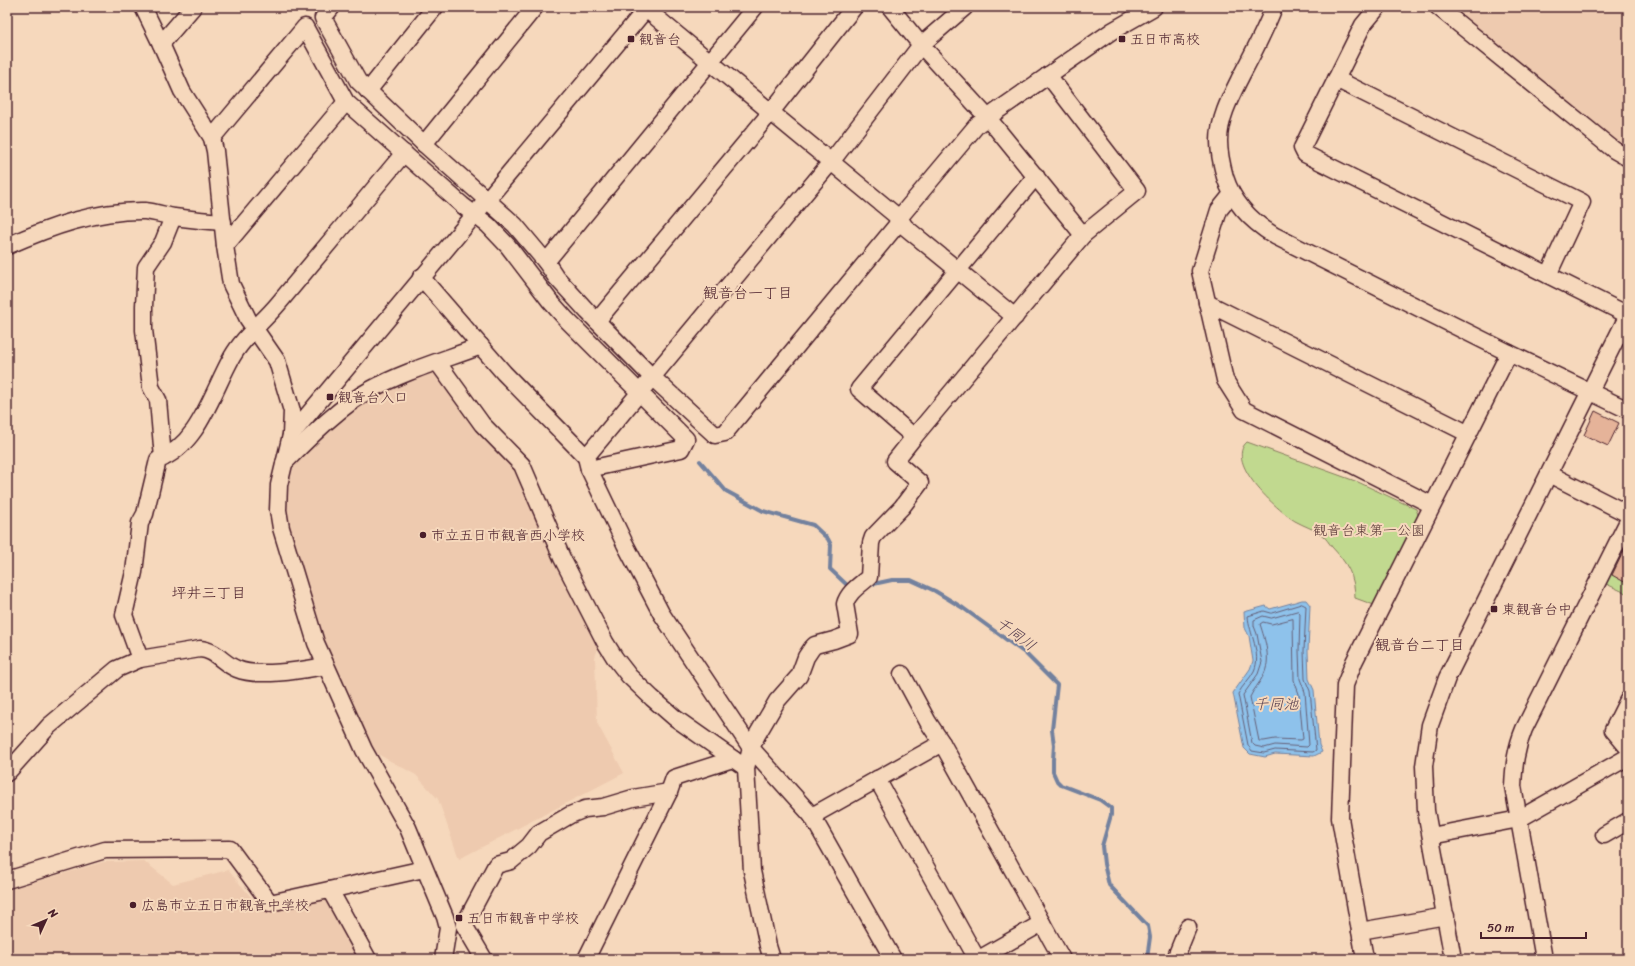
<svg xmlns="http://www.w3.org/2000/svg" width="1635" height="966" font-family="Sriracha,'Klee One',sans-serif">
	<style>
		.built { fill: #eecaaf }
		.green { fill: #c1d98f; stroke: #867c5d }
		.water { fill: #8ec2eb; stroke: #73819e }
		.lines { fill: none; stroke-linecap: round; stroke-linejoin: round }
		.shore { stroke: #656078; stroke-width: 1 }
		.stream { stroke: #73819e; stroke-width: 4 }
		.building { fill: #e5b399; stroke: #4a1f2b }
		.minor-casing { stroke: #4a1f2b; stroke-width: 19 }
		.minor { stroke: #f6d8bc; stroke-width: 16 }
		.poi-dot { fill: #4a1f2b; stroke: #f6d8bc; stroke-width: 1.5 }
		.labels { text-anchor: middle; stroke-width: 4; stroke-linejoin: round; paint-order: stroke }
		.poi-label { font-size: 14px; fill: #4a1f2b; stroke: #f6d8bc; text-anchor: start }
		.park-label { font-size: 14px; fill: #5c3b3a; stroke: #f6d8bc }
		.neighbourhood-label { font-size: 15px; fill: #4a1f2b; stroke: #f6d8bc }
		.water-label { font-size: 15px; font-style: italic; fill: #584051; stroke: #f6d8bc }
	</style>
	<rect width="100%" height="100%" fill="#f6d8bc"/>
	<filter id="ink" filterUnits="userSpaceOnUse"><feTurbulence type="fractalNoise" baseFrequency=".025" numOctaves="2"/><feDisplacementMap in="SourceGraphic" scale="8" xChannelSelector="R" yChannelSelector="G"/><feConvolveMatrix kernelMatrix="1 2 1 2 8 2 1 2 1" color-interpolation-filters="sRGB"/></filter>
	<g filter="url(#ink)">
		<g class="built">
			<polygon points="1450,7 1628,7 1628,149 1615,142"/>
			<polygon points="433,372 437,374 515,465 600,643 595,657 597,723 624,773 459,859 438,799 416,775 374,752 326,648 294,547 285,506 290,477 296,462 357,403 423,374"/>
			<polygon points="144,861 173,884 228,870 263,911 329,899 360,959 7,959 7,890 103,862"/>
		</g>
		<g class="green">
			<path d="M 1247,442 L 1358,482 L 1416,509 L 1419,517 L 1374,605 L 1355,598 C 1355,576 1347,563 1332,547 C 1329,543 1326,538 1322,535 C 1314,529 1304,526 1295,521 C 1277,510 1224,462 1247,442 Z"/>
			<polygon points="1628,533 1628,594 1604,583"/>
		</g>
		<polygon class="water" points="1302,600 1306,600 1310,605 1308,651 1309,679 1314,690 1319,745 1322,752 1314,756 1275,754 1265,757 1250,754 1244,748 1233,693 1250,669 1253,661 1249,636 1245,628 1244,612 1266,606 1270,609"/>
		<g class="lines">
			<g class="shore">
				<path d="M 1302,604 L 1306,606 L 1304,651 L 1305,679 L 1310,691 L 1316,750 L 1313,752 L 1275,750 L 1264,753 L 1252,751 L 1248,745 L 1238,694 C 1242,686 1250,679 1254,671 C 1262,654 1249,633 1248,616 L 1264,611 L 1271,613 Z"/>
				<polygon points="1298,611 1300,613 1299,651 1300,679 1305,692 1309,745 1307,747 1275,745 1264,748 1255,746 1252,743 1243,695 1258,674 1262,662 1257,634 1254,626 1254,620 1263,616 1271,618"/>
				<path d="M 1293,619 L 1294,680 L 1299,694 L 1303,739 L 1301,740 L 1275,739 L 1264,741 L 1259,741 L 1250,697 C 1253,690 1260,683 1263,676 C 1272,660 1265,640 1260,624 L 1263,622 L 1271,624 Z"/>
			</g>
			<g class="stream">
				<polyline points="700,461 726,491 763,511 813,525 828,539 831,545 830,569 847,585 852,585"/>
				<polyline points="869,585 892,580 911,580 935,591 963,608 1026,654 1057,685 1052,730 1054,745 1053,760 1053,772 1057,781 1061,785 1100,800 1111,808 1111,815 1102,846 1104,864 1109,885 1148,926 1150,937 1147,959"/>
			</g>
		</g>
		<g class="building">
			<polygon points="1595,411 1619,423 1608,446 1584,435"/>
			<polygon points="1628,542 1628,584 1612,575"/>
		</g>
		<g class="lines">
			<defs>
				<g id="minor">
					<polyline points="143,7 161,44 182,91 212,138 215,151 225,246 231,284 248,319 277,361 292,411 291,435 279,485 278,510 281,528 316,643 364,750 408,828 445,917 448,928 443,959"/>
					<polyline points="332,7 323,18 358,81 424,144 515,225 546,262 556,277 588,312 652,377 715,435 725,433 896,226 899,218 905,227 1015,317"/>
					<polyline points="890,7 921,45 988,118 1083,235"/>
					<path d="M 1274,7 C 1265,31 1252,55 1240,78 C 1230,98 1219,119 1219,141 C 1219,154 1222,166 1225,177 C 1233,203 1252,222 1275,236 L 1509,353 L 1628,410"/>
					<polyline points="1378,7 1363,25 1302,148 1305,154 1628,315"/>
					<polyline points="1438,7 1614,150 1628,158"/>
					<polyline points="161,44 193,7"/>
					<polyline points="1336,79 1582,202 1548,275"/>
					<polyline points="368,91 435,7"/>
					<polyline points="212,138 305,27 346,102 462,205 488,225 508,246 550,301 567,320 686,439 681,449 589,469"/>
					<polyline points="424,144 535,7"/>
					<polyline points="1036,176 859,389 914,437 1083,235 1137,191 1048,75"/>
					<polyline points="1232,194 1219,210 1200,271 1225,380 1244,410 1432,505"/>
					<path d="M 7,246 C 50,227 96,210 145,211 C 155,212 164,215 174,217 C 190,219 207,221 223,222"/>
					<polyline points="225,246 346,102"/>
					<polyline points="546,262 755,7"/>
					<polyline points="421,277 504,373 586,457 589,469 625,544 661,613 751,748 812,816 893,959"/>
					<polyline points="1207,303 1467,433"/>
					<polyline points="597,321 771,112 854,7"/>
					<polyline points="438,363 482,424 522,465 562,558 605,642 615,658 629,676 652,698 675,718 746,768"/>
					<polyline points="291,435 646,9 899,218 977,125 1112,31 1154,7"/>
					<polyline points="586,457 831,162 921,45 965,7"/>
					<polyline points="163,458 158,400 151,387 144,330 144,306 146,267 163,242 173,217"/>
					<path d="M 284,463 C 308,439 340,406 370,390 C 405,371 444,360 481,346"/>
					<polyline points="1549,474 1628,514"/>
					<path d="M 140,659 L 124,615 L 134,572 L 140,523 L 145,514 L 158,460 C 199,445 212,392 232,357 C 243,337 263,322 278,304 C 320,254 362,203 404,153"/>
					<polyline points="1628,700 1613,730 1628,748"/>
					<polyline points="942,743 1062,959"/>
					<path d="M 7,773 L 49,726 L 117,669 L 140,659 L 200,649 C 216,650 223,664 237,669 C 258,678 302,670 325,666"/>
					<polyline points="877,779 977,959"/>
					<polyline points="812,816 942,743 928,722 902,674"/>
					<polyline points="1604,835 1628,821"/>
					<polyline points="1431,836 1519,819 1628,757"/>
					<polyline points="7,880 105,850 230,849 270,903 424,869"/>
					<polyline points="330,890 368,959"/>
					<polyline points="464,925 496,865 511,861 529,846 539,833 570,815 585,809 603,807 633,798 669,792"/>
					<polyline points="464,925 484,959"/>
					<polyline points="1360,931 1446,916"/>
					<polyline points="586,959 669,792 674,778 733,759"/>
					<path d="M 772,959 L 768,946 L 752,871 L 746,768 L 751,748 L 757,735 L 777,701 L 799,676 L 806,657 L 812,648 L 815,645 L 834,640 L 850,634 L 845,604 C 848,592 860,585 869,577 L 871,543 L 873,537 L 902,507 L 920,483 L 895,461 L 914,437"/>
					<polyline points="979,959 1042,923"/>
					<polyline points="1175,959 1188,927"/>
					<polyline points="1365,959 1340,818 1345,685 1354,662 1509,353"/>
					<polyline points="1453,959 1426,811 1424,766 1430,725 1447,678 1628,315"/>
					<path d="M 1544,959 L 1513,786 C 1514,765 1516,748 1524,729 L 1628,521"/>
				</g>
			</defs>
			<use href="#minor" class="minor-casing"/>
			<use href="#minor" class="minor"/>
		</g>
	</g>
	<g class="poi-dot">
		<rect x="627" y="35" width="8" height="8" rx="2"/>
		<rect x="1118" y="35" width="8" height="8" rx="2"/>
		<rect x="326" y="393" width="8" height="8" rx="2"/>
		<circle cx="423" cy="535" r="4"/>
		<rect x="1490" y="605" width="8" height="8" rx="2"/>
		<circle cx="133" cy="905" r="4"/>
		<rect x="455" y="914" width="8" height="8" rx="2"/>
	</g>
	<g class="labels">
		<g class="poi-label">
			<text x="639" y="44">観音台</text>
			<text x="1130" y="44">五日市高校</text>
			<text x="338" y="402">観音台入口</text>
			<text x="431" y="540">市立五日市観音西小学校</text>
			<text x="1502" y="614">東観音台中</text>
			<text x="141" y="910">広島市立五日市観音中学校</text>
			<text x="467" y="923">五日市観音中学校</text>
		</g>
		<g class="park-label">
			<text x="1369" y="535">観音台東第一公園</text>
		</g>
		<g class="neighbourhood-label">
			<text x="748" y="298">観音台一丁目</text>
			<text x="209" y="598">坪井三丁目</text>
			<text x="1420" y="650">観音台二丁目</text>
		</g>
		<g class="water-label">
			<text transform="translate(1016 634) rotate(37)" y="5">千同川</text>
			<text x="1276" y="709">千同池</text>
		</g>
	</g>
	<rect width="1635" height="966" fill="none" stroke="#f6d8bc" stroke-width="24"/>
	<rect x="12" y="12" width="1611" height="942" fill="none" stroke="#4a1f2b" stroke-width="1.5" filter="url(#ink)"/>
	<g transform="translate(46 920) rotate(46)" stroke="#f6d8bc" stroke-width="3" paint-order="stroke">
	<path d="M0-3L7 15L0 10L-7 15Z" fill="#4a1f2b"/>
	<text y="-6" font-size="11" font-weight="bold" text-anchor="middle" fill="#4a1f2b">N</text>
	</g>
	<path d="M1481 932v6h105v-6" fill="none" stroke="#4a1f2b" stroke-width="2"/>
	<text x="1487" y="932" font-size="12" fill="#4a1f2b" stroke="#f6d8bc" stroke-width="3" paint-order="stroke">50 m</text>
</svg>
